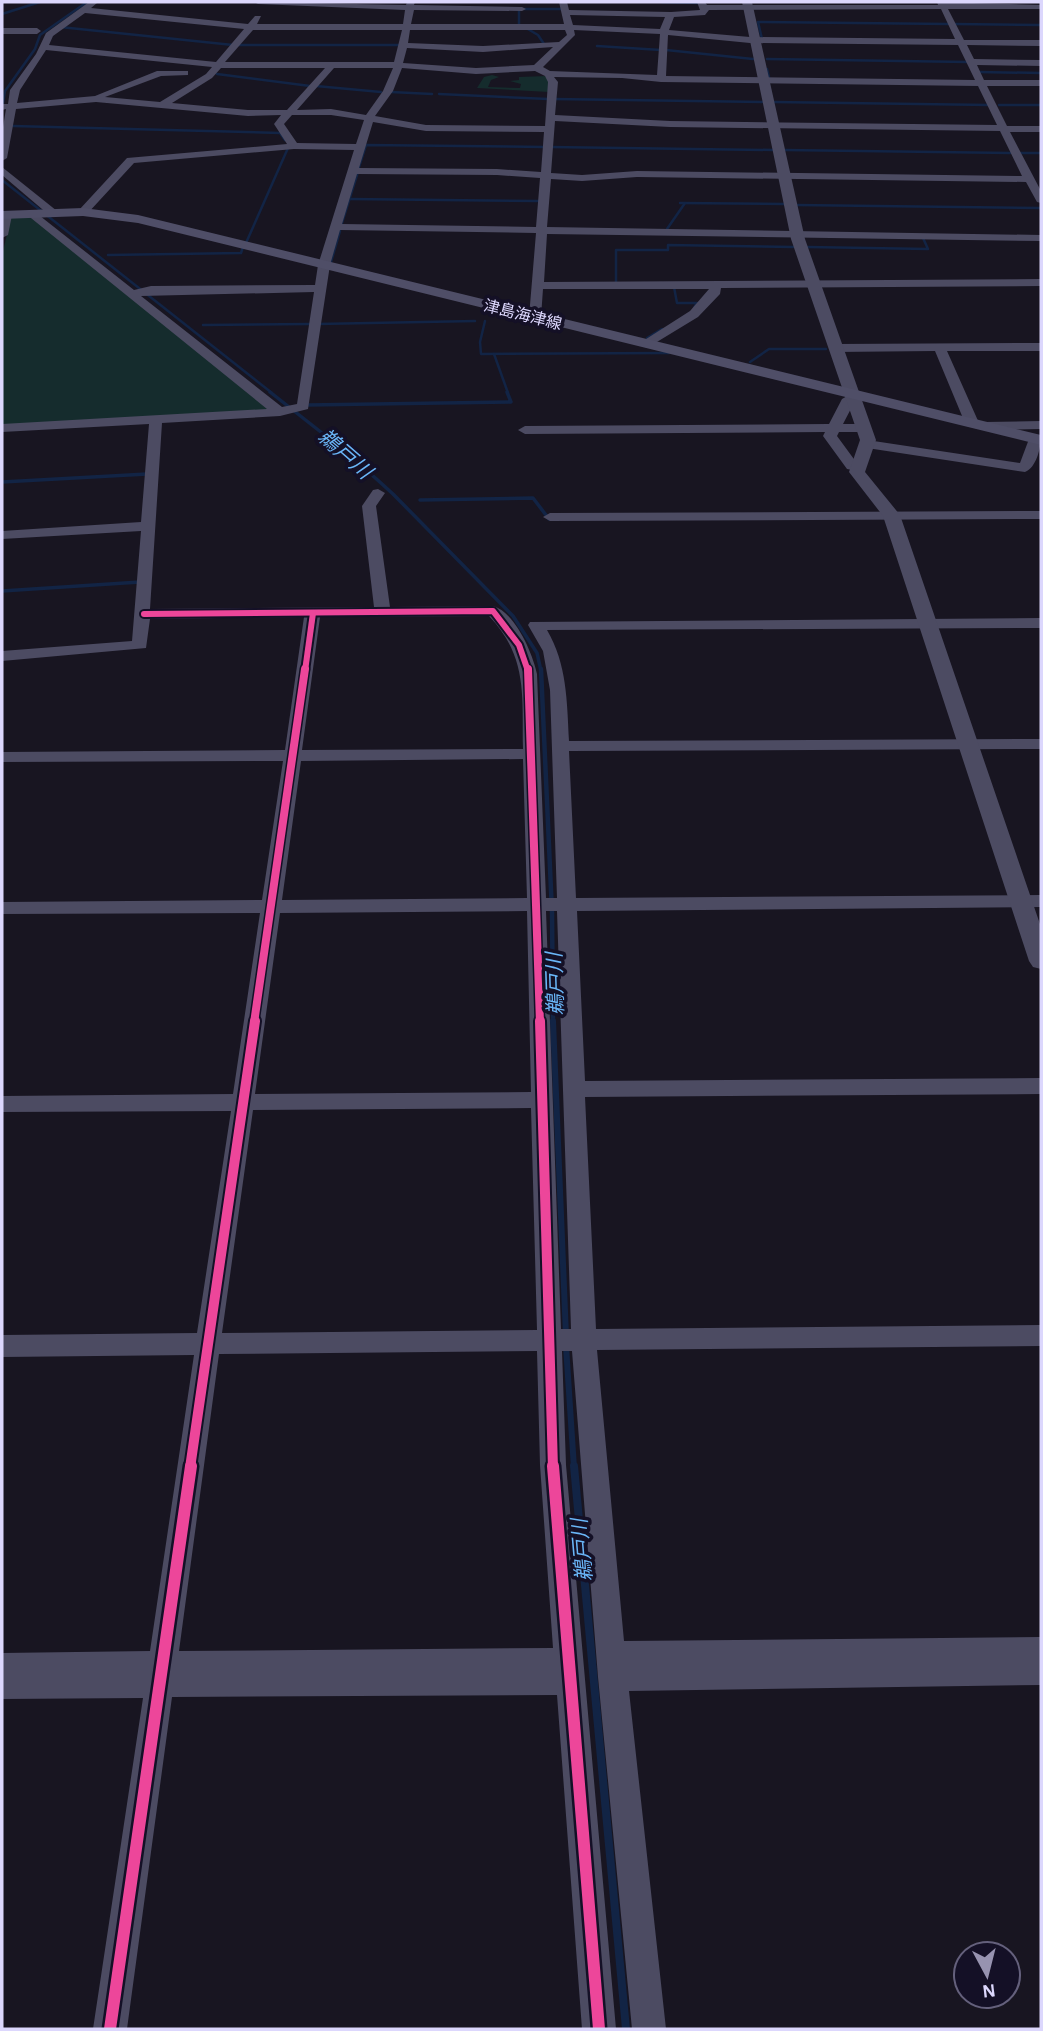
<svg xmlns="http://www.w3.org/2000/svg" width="1043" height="2031" font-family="'Alegreya Sans','Noto Sans JP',sans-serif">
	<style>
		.green { fill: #152c2d }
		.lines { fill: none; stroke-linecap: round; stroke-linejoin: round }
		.stream-far4 { stroke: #122445; stroke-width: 2.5 }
		.stream-far3 { stroke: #122445; stroke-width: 3.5 }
		.stream-far2 { stroke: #122445; stroke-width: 4.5 }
		.stream-far1 { stroke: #122445; stroke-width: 6 }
		.stream { stroke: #122445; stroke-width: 8 }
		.minor { fill: #4c4b62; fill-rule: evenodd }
		.tertiary { fill: #4c4b62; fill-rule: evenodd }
		.secondary { fill: #4f4e67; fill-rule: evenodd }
		.cycleway-far3-casing { stroke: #141026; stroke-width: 10 }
		.cycleway-far2-casing { stroke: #141026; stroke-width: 11 }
		.cycleway-far1-casing { stroke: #141026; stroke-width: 14 }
		.cycleway-casing { stroke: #141026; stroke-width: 17 }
		.cycleway-far3 { stroke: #ed469a; stroke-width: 6 }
		.cycleway-far2 { stroke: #ed469a; stroke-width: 8 }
		.cycleway-far1 { stroke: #ed469a; stroke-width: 10 }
		.cycleway { stroke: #ed469a; stroke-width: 12 }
		.labels { text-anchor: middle; stroke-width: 7; stroke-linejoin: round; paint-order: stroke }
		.far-street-label { font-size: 16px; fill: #dcd7fd; stroke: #141026 }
		.water-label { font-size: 21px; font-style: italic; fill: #6ab6f8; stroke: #141026 }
	</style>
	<rect width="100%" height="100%" fill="#181521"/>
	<g class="green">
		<polygon points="492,75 499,77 491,80 488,87 520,88 521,84 510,81 519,80 519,77 547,76 551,82 549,92 477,88 484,77"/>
		<polygon points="31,217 270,407 267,411 2,425 2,255 11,218"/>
	</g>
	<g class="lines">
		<g class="stream-far4">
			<polyline points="662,2 698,3"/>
			<polyline points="514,9 519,9 519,26"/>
			<polyline points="524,9 562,9"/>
			<polyline points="2,14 40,2"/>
			<polyline points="954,24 1041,25"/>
			<polyline points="60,27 233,45 231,48"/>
			<polyline points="526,28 538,35 544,44"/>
			<polyline points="762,39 758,22 948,24"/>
			<polyline points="238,45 398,45"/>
			<polyline points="597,46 661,50"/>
			<polyline points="666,50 753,59"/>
			<polyline points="767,59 967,62"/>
			<polyline points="767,69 769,77"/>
			<polyline points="978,72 1041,73"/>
			<polyline points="217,74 310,86"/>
			<polyline points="316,86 381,92"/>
			<polyline points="391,92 432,94"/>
			<polyline points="439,94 548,99"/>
			<polyline points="554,99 762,102"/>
			<polyline points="774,102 989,105"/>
			<polyline points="999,105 1041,105"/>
			<polyline points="2,109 5,91 35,49 40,35 87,2"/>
			<polyline points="13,126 280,133 285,140"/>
			<polyline points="551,147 773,150"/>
			<polyline points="785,150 1010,153"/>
			<polyline points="1020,153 1041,153"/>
			<polyline points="358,170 366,145 545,147"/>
			<polyline points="2,180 272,393"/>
			<polyline points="350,199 539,201"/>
			<polyline points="680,203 784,204"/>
			<polyline points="797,205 1040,208"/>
			<polyline points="342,223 358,172"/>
			<polyline points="667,229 685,203"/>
			<polyline points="246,243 288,148"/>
			<polyline points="808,247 928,249 923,238"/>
			<polyline points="108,255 241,253 243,247"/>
			<polyline points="331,262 340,231"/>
			<polyline points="616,283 616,250 668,250 668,245 793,247"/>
			<polyline points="671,287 674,287 677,303 697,303 694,308"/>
			<polyline points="485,321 480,342 481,354 669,353"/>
			<polyline points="318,324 475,321"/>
			<polyline points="203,325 309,324"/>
			<polyline points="647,338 662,329"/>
			<polyline points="494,354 508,393"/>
			<polyline points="750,362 769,349 826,349"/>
		</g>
		<g class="stream-far3">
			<polyline points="270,392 350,455 393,494 513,616 537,653 541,671"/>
			<polyline points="307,405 511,402 507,392"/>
			<polyline points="2,482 147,474"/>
			<polyline points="420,500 533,498 549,519"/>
			<polyline points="2,591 140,582"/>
		</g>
		<polyline class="stream-far2" points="541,669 552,912 553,1023"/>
		<g class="stream-far1">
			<polyline points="553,1021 566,1336"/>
			<polyline points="566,1346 574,1468"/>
		</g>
		<polyline class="stream" points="574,1466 626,2029"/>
		<g class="minor">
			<path d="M 89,2 L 97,3 L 91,8 L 248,24 L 255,16 L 261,16 L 257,24 L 403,24 L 405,10 L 258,4 L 254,2 L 406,5 L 407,2 L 415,2 L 414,5 L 522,7 L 526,9 L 522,11 L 414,10 L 411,24 L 564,24 L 559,2 L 567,2 L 569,10 L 671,12 L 700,10 L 697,2 L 705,2 L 707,5 L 938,5 L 937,2 L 1041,5 L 1041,9 L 948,9 L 964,40 L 1041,40 L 1041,46 L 967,45 L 974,59 L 1041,60 L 1041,66 L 977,65 L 984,80 L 1041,80 L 1041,86 L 987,86 L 1007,126 L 1041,126 L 1041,132 L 1010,132 L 1041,191 L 1041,203 L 1037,202 L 1026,182 L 637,177 L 582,181 L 551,179 L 547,227 L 1041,235 L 1041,241 L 547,234 L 544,282 L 1041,279 L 1041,286 L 721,288 L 720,294 L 698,317 L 647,348 L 641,344 L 643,341 L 690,311 L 709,289 L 543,289 L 541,317 L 535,321 L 529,317 L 536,233 L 340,230 L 330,265 L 308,409 L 280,416 L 162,423 L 150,609 L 374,607 L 362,506 L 373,490 L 378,489 L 385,493 L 376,506 L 390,607 L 493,606 C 515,612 533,654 537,674 L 546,898 L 557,898 L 550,690 L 543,651 L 528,625 L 530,622 L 1041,618 L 1041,628 L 547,630 C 567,664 567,701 569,741 L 1041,739 L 1041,749 L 569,751 L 576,898 L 1041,895 L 1041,907 L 577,911 L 585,1081 L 1041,1078 L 1041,1094 L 585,1097 L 596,1329 L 1041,1325 L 1041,1346 L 597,1350 L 624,1641 L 1041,1637 L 1041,1685 L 629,1691 L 666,2029 L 632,2029 L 598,1677 L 572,1351 L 562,1351 L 566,1465 L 616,2029 L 582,2029 L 557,1695 L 172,1697 L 127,2029 L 93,2029 L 143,1698 L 2,1699 L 2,1653 L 150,1651 L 194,1355 L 2,1357 L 2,1335 L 197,1333 L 231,1111 L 2,1112 L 2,1096 L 233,1094 L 260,913 L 2,914 L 2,902 L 262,900 L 283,761 L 2,762 L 2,752 L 285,750 L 304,617 L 150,619 L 146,648 L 2,661 L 2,651 L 132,641 L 141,531 L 2,539 L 2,531 L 141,522 L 149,424 L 2,432 L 2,424 L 267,409 L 26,214 L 35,212 L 134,290 L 151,286 L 315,285 L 318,265 L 354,150 L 294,149 L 134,163 L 87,214 L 79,214 L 79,210 L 127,158 L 287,144 L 274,124 L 281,115 L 248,116 L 96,102 L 16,109 L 7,158 L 2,161 L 2,133 L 6,109 L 2,110 L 2,104 L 8,104 L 10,90 L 36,54 L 46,33 ZM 941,9 L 955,39 L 750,37 L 669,30 L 674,17 L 705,15 L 709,10 ZM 85,13 L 244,29 L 216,62 L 49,45 L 53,36 ZM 570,15 L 665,17 L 660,29 L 573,25 ZM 253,30 L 402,30 L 394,62 L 225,62 ZM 410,30 L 565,30 L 567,35 L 559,42 L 483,46 L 408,43 ZM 574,30 L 660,34 L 657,75 L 550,71 L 543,67 L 575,35 ZM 668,35 L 750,43 L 958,45 L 975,80 L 666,76 ZM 553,47 L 534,65 L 476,68 L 403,63 L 407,48 L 483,52 ZM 46,50 L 212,67 L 206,74 L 160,102 L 105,97 L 161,76 L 188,75 L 188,71 L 157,71 L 95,96 L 17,103 L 20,90 ZM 221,68 L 325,68 L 287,110 L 248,110 L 172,103 L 212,78 ZM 334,68 L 393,68 L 383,91 L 366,115 L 331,109 L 297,110 ZM 402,68 L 476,74 L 535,71 L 545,76 L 548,82 L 545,126 L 426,125 L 375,116 L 393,91 ZM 554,77 L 622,78 L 661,82 L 978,86 L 997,125 L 670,121 L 555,115 L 558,82 ZM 292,115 L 331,115 L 364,120 L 356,144 L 297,143 L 284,124 ZM 555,121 L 670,127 L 1000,131 L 1022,176 L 637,171 L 582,175 L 551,173 ZM 373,122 L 426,131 L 544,132 L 541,172 L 497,169 L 359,168 ZM 357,174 L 497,175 L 540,178 L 536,227 L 342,224 ZM 314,292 L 297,404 L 282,407 L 141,296 ZM 489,616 C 528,657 522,696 523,749 L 302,750 L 320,617 ZM 523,759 L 527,898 L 282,900 L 301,761 ZM 527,911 L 531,1092 L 255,1094 L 280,913 ZM 546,911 L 557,911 L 571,1329 L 561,1329 ZM 531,1108 L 537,1330 L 222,1333 L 253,1110 ZM 537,1351 L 540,1465 L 553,1648 L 179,1651 L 219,1354 Z"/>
			<polygon points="2,28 37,28 41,31 37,34 2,34"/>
			<polygon points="2,167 57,211 57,215 49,215 2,175"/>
			<polygon points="7,212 12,215 8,235 2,238 2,215"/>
			<polygon points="1041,343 1041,351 947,351 979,423 972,427 965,423 935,351 835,352 829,348 835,344"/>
			<polygon points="849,395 856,399 843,424 863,424 870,428 863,432 839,432 837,436 859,466 852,470 847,469 823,436 825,432 525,434 518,430 525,426 829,424 842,399"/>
			<polygon points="1041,421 1041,429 984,430 977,426 984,422"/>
			<path d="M 1036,435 L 1041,437 C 1041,448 1036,468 1025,472 L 867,448 L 860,444 L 867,440 L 1020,463 L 1029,439 Z"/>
			<polygon points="1041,511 1041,519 550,521 543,517 550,513"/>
		</g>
		<polygon class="tertiary" points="742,2 752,2 805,239 876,440 865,472 900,515 1041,927 1041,969 1033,967 1029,961 883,516 849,472 860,440 791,239"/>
		<polygon class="secondary" points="83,208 138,215 1041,435 1041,445 138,223 83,216 2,219 2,211"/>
		<defs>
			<g id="cycleway-far3">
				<polyline points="144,614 493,611 519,645 528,671"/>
				<polyline points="305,671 313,613"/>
			</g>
			<g id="cycleway-far2">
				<polyline points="528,669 540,1023"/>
				<polyline points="254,1023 305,669"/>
			</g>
			<g id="cycleway-far1">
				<polyline points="540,1021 553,1468"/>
				<polyline points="190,1468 255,1021"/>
			</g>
			<g id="cycleway">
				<polyline points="553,1466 599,2029"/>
				<polyline points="110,2029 191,1466"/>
			</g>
		</defs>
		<use href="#cycleway-far3" class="cycleway-far3-casing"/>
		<use href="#cycleway-far2" class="cycleway-far2-casing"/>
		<use href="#cycleway-far1" class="cycleway-far1-casing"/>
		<use href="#cycleway" class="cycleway-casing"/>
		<use href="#cycleway-far3" class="cycleway-far3"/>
		<use href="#cycleway-far2" class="cycleway-far2"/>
		<use href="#cycleway-far1" class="cycleway-far1"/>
		<use href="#cycleway" class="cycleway"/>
	</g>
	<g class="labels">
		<g class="far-street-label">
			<text transform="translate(523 314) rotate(14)" y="6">津島海津線</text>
		</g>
		<g class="water-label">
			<text transform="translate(345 454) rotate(41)" y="7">鵜戸川</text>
			<text transform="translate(555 984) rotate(-92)" y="7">鵜戸川</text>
			<text transform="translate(582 1550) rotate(-95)" y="7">鵜戸川</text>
		</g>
	</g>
	<rect width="1043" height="2031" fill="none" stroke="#dcd7fd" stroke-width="7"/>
	<g transform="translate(987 1975) rotate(173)"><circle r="33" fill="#141026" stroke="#64607c" stroke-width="2"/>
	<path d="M0-5L12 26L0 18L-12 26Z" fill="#9793b0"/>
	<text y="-10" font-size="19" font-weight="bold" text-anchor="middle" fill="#dcd7fd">N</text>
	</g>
</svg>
